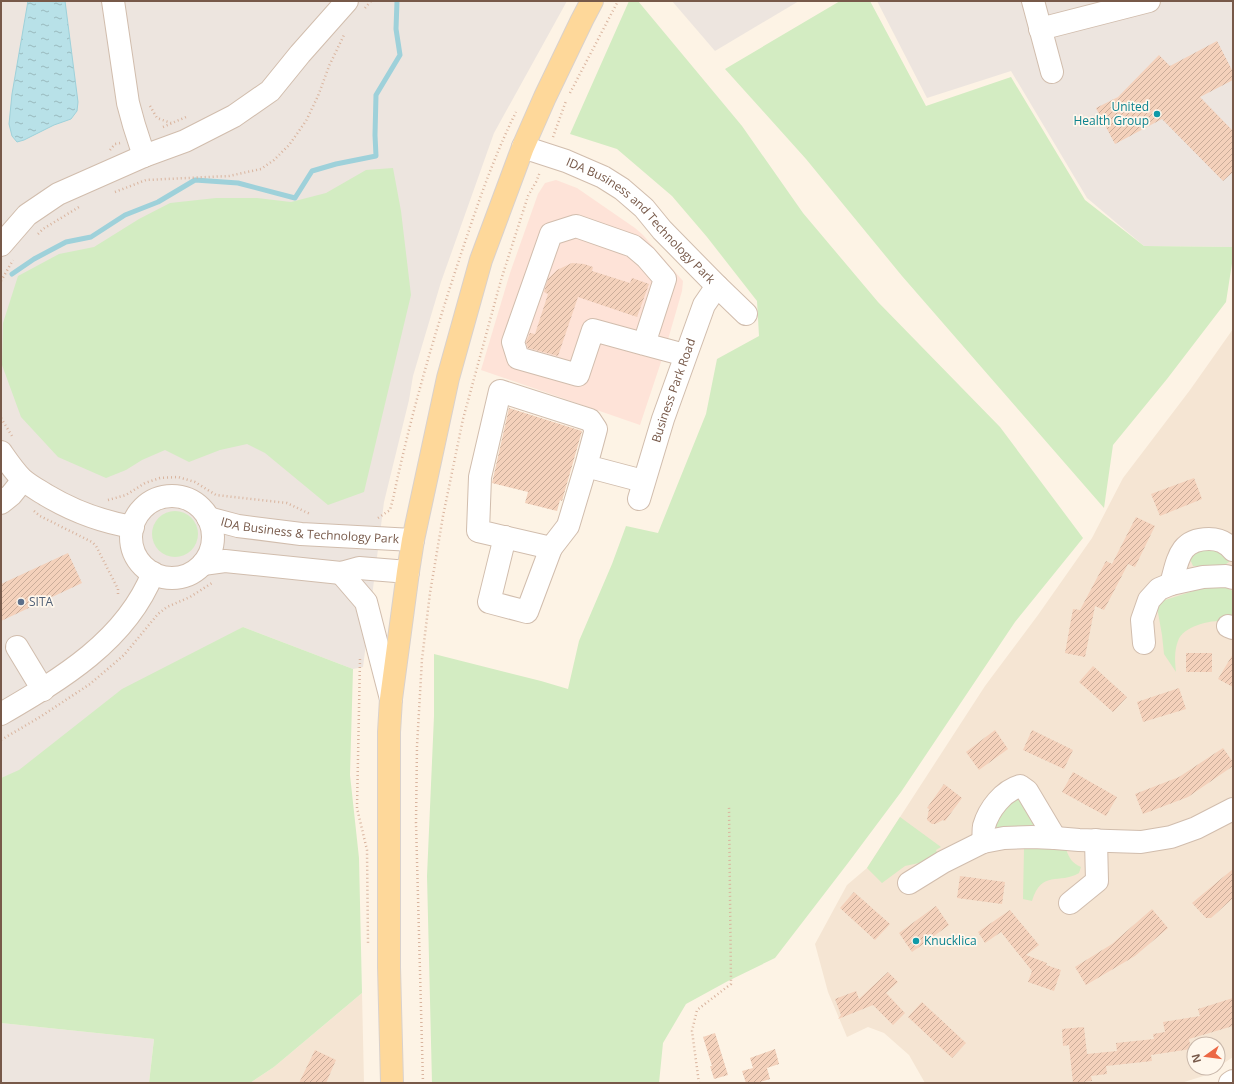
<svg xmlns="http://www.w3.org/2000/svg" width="1234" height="1084" font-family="'Open Sans',sans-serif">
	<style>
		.residential { fill: #f5e5d3 }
		.commercial { fill: #fee3d8 }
		.industrial { fill: #ede5df }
		.grass { fill: #d3ecc2 }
		.water { fill: url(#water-ripples); stroke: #9ed1da }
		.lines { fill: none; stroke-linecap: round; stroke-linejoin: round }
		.stream { stroke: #9ed1da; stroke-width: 5 }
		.building { fill: url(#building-hatch) }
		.minor-casing { stroke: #d1bdad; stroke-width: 24 }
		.major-casing { stroke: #d9d1cc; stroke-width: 24 }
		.path { stroke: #d9b49e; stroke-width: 2.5; stroke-dasharray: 1 3; stroke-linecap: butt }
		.minor { stroke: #fff; stroke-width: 22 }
		.major { stroke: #fed89a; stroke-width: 22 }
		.culture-dot { fill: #0f9aa8; stroke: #fff7ec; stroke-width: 1.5 }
		.service-dot { fill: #5c6f8a; stroke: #fff7ec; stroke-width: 1.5 }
		.labels { text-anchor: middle; stroke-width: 3.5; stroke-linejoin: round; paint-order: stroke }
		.culture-label { font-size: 12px; fill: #0d838f; stroke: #fff7ec; text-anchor: end }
		.street-label { font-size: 12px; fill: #775949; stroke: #fff7ec }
		.service-label { font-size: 12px; fill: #4e5e75; stroke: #fff7ec; text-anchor: start }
	</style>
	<defs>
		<pattern id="water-ripples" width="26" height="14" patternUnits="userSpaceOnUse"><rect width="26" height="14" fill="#b8e1e8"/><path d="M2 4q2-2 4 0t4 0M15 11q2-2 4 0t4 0" fill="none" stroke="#9ab9be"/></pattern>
		<pattern id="building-hatch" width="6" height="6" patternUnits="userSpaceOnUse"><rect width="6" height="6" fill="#f4d1bb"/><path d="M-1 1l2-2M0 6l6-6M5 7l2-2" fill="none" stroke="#caad9a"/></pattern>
	</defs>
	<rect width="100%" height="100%" fill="#fdf3e5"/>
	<g class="residential">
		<polygon points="1233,329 1233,1057 1218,1067 1218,1044 1194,1044 1194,1068 1217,1068 1210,1074 1181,1083 925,1083 909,1055 884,1033 868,1027 847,1037 828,992 815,944 847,885 867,868 985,686 1038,615 1092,538 1123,478 1190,390"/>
		<polygon points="362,993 364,1083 250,1083 274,1067"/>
	</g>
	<polygon class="commercial" points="556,180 577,188 635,228 643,235 683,281 682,291 665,350 640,425 481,370 510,273 538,194 545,183"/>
	<g class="industrial">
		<polygon points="1,1 567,1 494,133 441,282 413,376 409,400 384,502 363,667 353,669 243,627 19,771 1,778"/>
		<polygon points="672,1 799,1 715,51"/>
		<polygon points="877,1 1233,1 1233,247 1144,246 1087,198 1011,71 927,98"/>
		<polygon points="1,1023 154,1039 149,1083 1,1083"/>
	</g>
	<g class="grass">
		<polygon points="629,1 638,1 742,126 803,213 878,302 1000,427 1083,538 1015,622 901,792 848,863 775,958 728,981 686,1004 663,1043 659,1083 432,1083 427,876 434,716 434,654 541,681 568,689 579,641 612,564 626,526 658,533 706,414 717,359 759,336 757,301 707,237 672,196 617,149 570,134"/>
		<polygon points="840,1 870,1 926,106 1011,77 1085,200 1144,246 1233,247 1233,257 1226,302 1167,379 1113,445 1104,508 902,276 806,159 725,69"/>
		<polygon points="393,168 401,211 411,295 364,492 328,505 265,453 247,444 220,450 189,462 165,450 142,460 126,470 106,478 58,457 21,417 2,365 3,323 18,276 59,254 94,247 139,219 170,203 216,198 257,198 291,202 326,193 366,170"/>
		<circle cx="175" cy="534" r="23"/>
		<polygon points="1216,547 1229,556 1229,562 1223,566 1193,566 1189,557 1190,550"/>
		<path d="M 1206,587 L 1224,587 L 1233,591 L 1233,621 C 1217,619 1184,624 1178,641 C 1174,651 1175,662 1176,672 L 1164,654 L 1162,635 L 1157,607 L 1162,601 Z"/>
		<polygon points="243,627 353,669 350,775 359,858 362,993 274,1067 250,1083 149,1083 154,1039 1,1023 1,778 19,770 122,689"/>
		<polygon points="1019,794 1037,824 1007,830 994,829 996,818"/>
		<polygon points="900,817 941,847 936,850 938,855 919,863 905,866 882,883 867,868"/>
		<path d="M 1024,848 L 1066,849 C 1069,858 1072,863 1081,867 L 1079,873 C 1059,885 1042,869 1032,901 L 1023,899 Z"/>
	</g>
	<polygon class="water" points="28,1 65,1 78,102 77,111 71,119 54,125 24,140 17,142 12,136 9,124 12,94"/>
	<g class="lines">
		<polyline class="stream" points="12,274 34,259 66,242 91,237 125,215 158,202 195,180 238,183 295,198 312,171 336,164 376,156 375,135 376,95 400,55 396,29 397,1"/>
	</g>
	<g class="building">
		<polygon points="1217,41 1233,72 1233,80 1200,97 1233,131 1233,172 1223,181 1162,119 1115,144 1096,108 1118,97 1159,55 1170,66"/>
		<polygon points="572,263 584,264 593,267 592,271 630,283 632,278 649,284 637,317 578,297 558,356 528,348 526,342 530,333 535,334 548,294 544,292 548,279 557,270"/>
		<polygon points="509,408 582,431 562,501 560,500 557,511 525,503 528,492 492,483"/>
		<polygon points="1194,478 1202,499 1160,516 1151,494"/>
		<polygon points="1136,517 1155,526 1135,567 1128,564 1104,610 1095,606 1085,657 1065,653 1073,609 1080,610 1106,561 1112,564"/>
		<polygon points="68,553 82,583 1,621 1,584"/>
		<rect x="1186" y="653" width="26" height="19"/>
		<polygon points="1233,654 1233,687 1218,679"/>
		<polygon points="1093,666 1127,697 1113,712 1079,682"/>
		<polygon points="1179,688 1186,709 1143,722 1137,702"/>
		<polygon points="995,730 1008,749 979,770 966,752"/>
		<polygon points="1032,730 1073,750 1064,769 1023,750"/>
		<polygon points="1223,748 1233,762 1233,766 1188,797 1143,814 1135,794 1179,777"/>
		<polygon points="1073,772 1117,797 1106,816 1062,792"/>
		<polygon points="944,784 962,798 945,821 943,820 935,824 932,824 927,820 929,809 927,808"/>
		<polygon points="1233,869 1233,898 1211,918 1206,918 1192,903"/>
		<polygon points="960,876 1005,882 1002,904 957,898"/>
		<polygon points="854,892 890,924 875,940 840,908"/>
		<polygon points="936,906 949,925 912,952 899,933"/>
		<polygon points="1152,909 1168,928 1135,956 1086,985 1075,967 1112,944"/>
		<polygon points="1010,910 1039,945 1026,955 1047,963 1046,965 1061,970 1054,991 1028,982 1032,971 1001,932 985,943 978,932"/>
		<polygon points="888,972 898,982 886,993 905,1013 893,1025 873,1005 838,1019 841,1015 835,999 856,991 859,999"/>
		<polygon points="1233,998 1233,1026 1189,1039 1191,1049 1151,1055 1152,1061 1106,1066 1107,1074 1091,1076 1092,1081 1073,1083 1069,1045 1063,1046 1062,1029 1084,1027 1087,1054 1117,1051 1116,1043 1154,1039 1153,1034 1165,1032 1163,1022 1200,1016 1198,1009"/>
		<polygon points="922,1002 966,1043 952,1058 908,1017"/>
		<polygon points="715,1033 728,1075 714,1079 710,1066 712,1066 703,1037"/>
		<polygon points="775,1049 779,1064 767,1068 770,1079 757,1083 746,1083 742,1071 753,1068 750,1058"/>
		<polygon points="315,1050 336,1060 326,1083 299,1083"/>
	</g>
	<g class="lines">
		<defs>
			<g id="minor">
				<polyline points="113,1 128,103 134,125 144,156"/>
				<polyline points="1033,1 1052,72"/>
				<polyline points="1040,29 1149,1"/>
				<path id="s1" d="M 523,147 L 566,161 L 603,177 L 622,189 L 644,208 L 662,230 L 717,286 L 746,314"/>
				<polyline points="1,245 27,215 58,194 144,156 185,141 234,116 270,91 300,54 347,1"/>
				<polyline points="644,344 593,330 578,375 518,358 513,342 551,234 576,226 633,246 646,257 665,279 644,344 685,355"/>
				<path d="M 1,452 C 8,462 14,471 22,479 C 29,485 38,490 46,495 C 73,511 102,522 133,527"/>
				<polyline points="586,466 568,526 551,548 478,531 480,477 500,391 590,420 596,429 586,466 643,481"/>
				<circle cx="172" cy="537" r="41"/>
				<path id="s2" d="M 639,499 L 663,419 L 704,305 L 717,286"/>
				<polyline points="1,503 11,495 23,480"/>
				<path id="s3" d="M 208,518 L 238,526 L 301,534 L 413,540"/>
				<polyline points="505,537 489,602 527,612 551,548"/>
				<polyline points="203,564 225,561 341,573 359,568 408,572"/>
				<polyline points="341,573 366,602 391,699"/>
				<path d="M 1171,584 C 1178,560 1179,539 1209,539 C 1219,539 1226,542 1233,550"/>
				<polyline points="1228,626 1233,628"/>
				<polyline points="1144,643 1142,620 1149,600 1159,589 1171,584 1203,577 1226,576 1233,578"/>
				<polyline points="17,647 43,690"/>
				<path d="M 1,714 C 61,679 126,641 153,573"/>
				<path d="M 983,842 C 984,837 983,831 984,826 C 989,809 1003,791 1020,786 L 1027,791 L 1055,838"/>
				<polyline points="909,883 943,862 983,842 1004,838 1032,837 1055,838 1079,840 1141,842 1171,837 1196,828 1233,809"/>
				<polyline points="1070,903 1097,881 1096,840"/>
				<polyline points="1230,1083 1233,1081"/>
			</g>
			<polyline id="major" points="392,1083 389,967 389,732 391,699 408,572 413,540 448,378 481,260 523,147 545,97 582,20 592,1"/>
		</defs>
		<use href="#minor" class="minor-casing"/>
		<use href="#major" class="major-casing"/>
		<g class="path">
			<polyline points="1,2 1,1"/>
			<polyline points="365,8 371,1"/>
			<polyline points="570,93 618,1"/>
			<polyline points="150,106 157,118 171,123"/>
			<polyline points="163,127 186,117"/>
			<polyline points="553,137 566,101"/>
			<polyline points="110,150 115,144 120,143"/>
			<polyline points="115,192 146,180 229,176 261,169 274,160 289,145 306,121 318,96 329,66 344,35"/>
			<polyline points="38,234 43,229 79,207"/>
			<polyline points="1,281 13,260"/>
			<polyline points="1,418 12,436"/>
			<polyline points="108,500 126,495 145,483 160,478 178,477 195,482 216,495 287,503 310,514"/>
			<polyline points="34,511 40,516 92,542 96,546 118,589 118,596"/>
			<path d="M 378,518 L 390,510 L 393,499 C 411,413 436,328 464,245 C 479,200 495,154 516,112"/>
			<polyline points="360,659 357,808 367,850 368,943"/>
			<polyline points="1,740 40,717 90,684 124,655 158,614 167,607 190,597 212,583"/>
			<polyline points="423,1083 416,823 417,746 422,659 430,593 443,516 463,419 501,280 528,196 536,182 540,172"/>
			<polyline points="699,1083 692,1031 697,1010 731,984 729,806"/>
		</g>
		<use href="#minor" class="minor"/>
		<use href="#major" class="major"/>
	</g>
	<g class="culture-dot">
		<circle cx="1157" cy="114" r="4"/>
		<circle cx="916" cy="941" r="4"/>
	</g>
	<circle class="service-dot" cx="21" cy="602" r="4"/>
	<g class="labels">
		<g class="culture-label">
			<text x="1149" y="111">United<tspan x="1149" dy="14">Health Group</tspan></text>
			<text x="924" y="945" text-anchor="start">Knucklica</text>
		</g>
		<g class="street-label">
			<text dy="4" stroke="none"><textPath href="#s1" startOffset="142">IDA Business and Technology Park</textPath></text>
			<text dy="4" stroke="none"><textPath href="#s2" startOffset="114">Business Park Road</textPath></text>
			<text dy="4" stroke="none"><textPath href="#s3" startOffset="103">IDA Business &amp; Technology Park</textPath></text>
		</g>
		<g class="service-label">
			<text x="29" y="606">SITA</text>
		</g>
	</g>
	<rect width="1234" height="1084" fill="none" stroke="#775949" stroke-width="4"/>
	<g transform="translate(1206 1056) rotate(256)"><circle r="19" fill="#fff7ec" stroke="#c9b8ab"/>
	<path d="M0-3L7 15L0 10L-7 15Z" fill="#ec6845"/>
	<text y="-6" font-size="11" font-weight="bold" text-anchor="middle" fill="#775949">N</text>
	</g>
</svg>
